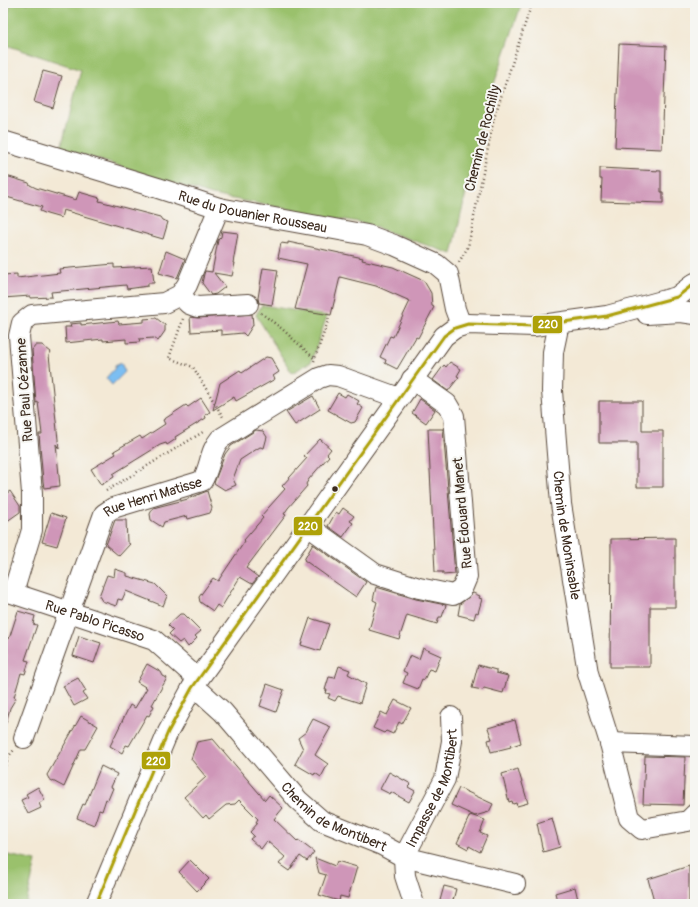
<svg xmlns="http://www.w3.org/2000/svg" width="698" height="907" font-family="Pangolin,sans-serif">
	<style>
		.green { fill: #9ac16c; stroke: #6a7645 }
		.water { fill: #7cbef2; stroke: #5c7488 }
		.building { fill: #cf96b8 }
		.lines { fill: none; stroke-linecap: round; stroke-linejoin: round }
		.minor-casing { stroke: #57473a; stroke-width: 22 }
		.path { stroke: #57473a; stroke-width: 2.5; stroke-dasharray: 1 3; stroke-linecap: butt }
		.minor { stroke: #fff; stroke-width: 20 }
		.bus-1-casing { stroke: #f6f6f2; stroke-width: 6 }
		.bus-1 { stroke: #aea108; stroke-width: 3 }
		.bus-dot { fill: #3b2a1e; stroke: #f6f6f2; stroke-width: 1.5 }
		.labels { text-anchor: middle; stroke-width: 4; stroke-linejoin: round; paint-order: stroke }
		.street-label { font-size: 14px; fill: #3b2a1e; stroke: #f6f6f2 }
		.line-badge { stroke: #f6f6f2; stroke-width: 1.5 }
		.badge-label { font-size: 11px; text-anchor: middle; font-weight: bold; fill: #fff }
	</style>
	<rect width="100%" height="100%" fill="#f6f6f2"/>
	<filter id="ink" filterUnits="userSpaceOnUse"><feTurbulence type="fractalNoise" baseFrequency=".025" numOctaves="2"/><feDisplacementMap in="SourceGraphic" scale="8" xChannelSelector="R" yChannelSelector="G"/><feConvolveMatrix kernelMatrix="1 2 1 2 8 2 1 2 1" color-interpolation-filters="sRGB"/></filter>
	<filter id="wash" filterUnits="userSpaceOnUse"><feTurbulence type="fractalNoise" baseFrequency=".012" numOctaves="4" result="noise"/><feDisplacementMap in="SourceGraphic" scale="16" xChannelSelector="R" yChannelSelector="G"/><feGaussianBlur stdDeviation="0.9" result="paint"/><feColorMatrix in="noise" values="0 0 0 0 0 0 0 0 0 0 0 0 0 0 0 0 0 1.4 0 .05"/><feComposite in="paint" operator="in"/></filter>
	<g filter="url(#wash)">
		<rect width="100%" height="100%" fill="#f3e9d6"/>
		<g class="green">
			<polygon points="11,3 522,3 484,113 452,254 363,223 212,195 61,148 81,70 3,44 3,30"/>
			<polygon points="262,305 327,316 311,362 292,373 256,315"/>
			<polygon points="3,854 36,861 26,904 3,904"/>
		</g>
		<polygon class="water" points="121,363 125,372 112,385 106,378 115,368 115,366"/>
		<g id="blocks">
			<g class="building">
				<polygon points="619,44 666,46 662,149 615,147"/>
				<polygon points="43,71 62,76 53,108 34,102"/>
				<polygon points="600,168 661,171 661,192 663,192 663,203 601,201 602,179 600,179"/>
				<polygon points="3,175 29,183 30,185 36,188 76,200 79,192 100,198 99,201 160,217 162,220 168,222 163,239 63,210 61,218 47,214 40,211 42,207 3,196"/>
				<polygon points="222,231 238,233 233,263 235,263 232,276 214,273 225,287 216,294 211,295 202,283 204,274 205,271 212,272 218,240 221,237"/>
				<polygon points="288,242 363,258 362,260 393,267 424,281 431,293 432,306 434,307 418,338 416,337 397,369 385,363 386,360 380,357 390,336 393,337 410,301 376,286 340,277 331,315 295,309 307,264 278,258 281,243 288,244"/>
				<polygon points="166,251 185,259 177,278 159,273"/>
				<polygon points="114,264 114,268 152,266 154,283 148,283 148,286 127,289 126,285 51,292 52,297 30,298 30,296 3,298 3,275 17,274 17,278 60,273 59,269"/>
				<polygon points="263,268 278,270 272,305 259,303 258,298"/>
				<polygon points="252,314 253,325 246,336 243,333 221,335 221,330 191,332 190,317 198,318"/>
				<polygon points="156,318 165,325 165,331 158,341 154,338 139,339 140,342 126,343 126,339 103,341 103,339 66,343 65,327 71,327 70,324 81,323 81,325 118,321 119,324 144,322 144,319"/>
				<polygon points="36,345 42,345 51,352 49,355 59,449 56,444 60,486 44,488 43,481 39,434 42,434 38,402 36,403 32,350"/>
				<polygon points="266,357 271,358 279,372 273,376 275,379 236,401 234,397 213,410 220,383 240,370 242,373"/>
				<polygon points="450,362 461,369 457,376 459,377 448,391 433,380 444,365 446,367"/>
				<polygon points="338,393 345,397 347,394 359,401 357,404 363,408 355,422 351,423 328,410"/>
				<polygon points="313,396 320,409 295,425 286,412"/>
				<polygon points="201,398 210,412 205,415 206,418 175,437 176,439 167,445 166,443 160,445 113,474 114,477 101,485 91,469 116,454 114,451 140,436 142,439 165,424 163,420 186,405 188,407"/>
				<polygon points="420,399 435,410 426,423 412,413"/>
				<polygon points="599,401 642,401 642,431 663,431 663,487 637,487 637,443 599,443"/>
				<polygon points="428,429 443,429 455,574 443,575 443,572 435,572"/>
				<polygon points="256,430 263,431 267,437 264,448 260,447 240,460 233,479 236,485 225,490 214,483 225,454 231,446"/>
				<polygon points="320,439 331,449 327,454 329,456 309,479 306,484 307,486 288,508 284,514 286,515 246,568 258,577 252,584 240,577 221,608 217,605 213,611 200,602 199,597 213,578 218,581 245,541 244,540 263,518 261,516 285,489 282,486 307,458 304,456"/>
				<polygon points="10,491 20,506 20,512 3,524 3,496"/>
				<polygon points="207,491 212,508 210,513 188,519 187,516 164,522 162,527 151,520 150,514 153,508 188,499"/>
				<polygon points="343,508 354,516 350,521 353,523 343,537 328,526 336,512 339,514"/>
				<polygon points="51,513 66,518 57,546 42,542"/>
				<polygon points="115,520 126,520 127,542 130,544 119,556 106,545"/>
				<polygon points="675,538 675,607 650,607 650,667 610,667 611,539"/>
				<polygon points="313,544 366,582 356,597 304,560"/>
				<polygon points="115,569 127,573 127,576 155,584 167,596 163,606 126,591 122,600 118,599 116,606 102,601 99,596 107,575 114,577"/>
				<polygon points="376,587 416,599 446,605 442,617 439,617 437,624 407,615 399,639 369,630 377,602 373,600"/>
				<polygon points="473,593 480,596 479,598 482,599 478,613 476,612 474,619 458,615 460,604"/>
				<polygon points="18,611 35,616 33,624 37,625 25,660 29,661 25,674 21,673 14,697 16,698 10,708 6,723 3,723 3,666 7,656 3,655 3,637 9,639"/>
				<polygon points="180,614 184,614 201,631 195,636 197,638 188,647 183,640 179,643 169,634 173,630 168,625"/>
				<polygon points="310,618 329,624 320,651 301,645"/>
				<polygon points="79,636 101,643 94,663 73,656"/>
				<polygon points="423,648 441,656 435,671 429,669 424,680 422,679 418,689 403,683 407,673 403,671 410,655 419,659"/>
				<polygon points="147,664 161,672 163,676 167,678 152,705 154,706 149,716 147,715 129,746 126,745 122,753 110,746 130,705 135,708 147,688 137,682"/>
				<polygon points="478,665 496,670 496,673 508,676 503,693 484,688 483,690 472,688"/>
				<polygon points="339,666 350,670 348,674 366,684 360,703 338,696 335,701 328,698 330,694 326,693 327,690 325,690 329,677 335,678"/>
				<polygon points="78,678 86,691 83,693 87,699 74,706 63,686"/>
				<polygon points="267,684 284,690 276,712 260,706"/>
				<polygon points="395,700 411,708 402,724 399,722 393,734 386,731 384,733 373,728 381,712 387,715"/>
				<polygon points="81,716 98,726 85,749 81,749 64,787 49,779 47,775"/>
				<polygon points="313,719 331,727 315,755 328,764 321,777 315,773 314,775 295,764 303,749 298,738 306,732"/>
				<polygon points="515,720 521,743 512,746 510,744 511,747 491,752 488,740 492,739 488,728"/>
				<polygon points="213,739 265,800 269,795 283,808 274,819 297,841 298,840 314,852 307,861 300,856 289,871 279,864 285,857 267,841 261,849 250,839 254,836 250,832 258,823 256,822 258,819 239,800 235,804 226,805 209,819 206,815 203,818 184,797 206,777 191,759 197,742"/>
				<polygon points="645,756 685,757 683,805 643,804"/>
				<polygon points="101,766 117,774 111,787 113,788 108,800 106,799 102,811 99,810 94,825 77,818 83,804 85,805"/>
				<polygon points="518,769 528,803 517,806 516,803 513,804 512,801 509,802 502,774"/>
				<polygon points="389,772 411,784 408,787 415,791 409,802 391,792 390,794 380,789"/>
				<polygon points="38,787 45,800 39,803 41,808 28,814 21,800 28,797 26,794"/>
				<polygon points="459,788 493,804 489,812 475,816 451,805"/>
				<polygon points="470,815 485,820 480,833 487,836 480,852 469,846 468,849 457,843"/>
				<polygon points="552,818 560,847 543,852 537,823"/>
				<polygon points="315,858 335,866 337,861 357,867 348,898 340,896 339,901 319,895 326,875 319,873"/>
				<polygon points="190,860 209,879 197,891 179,872"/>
				<polygon points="689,866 689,904 655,904 648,879"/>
				<polygon points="444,886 456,889 452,904 439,904"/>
				<polygon points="575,887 579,904 558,904 555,893"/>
			</g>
		</g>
	</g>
	<g filter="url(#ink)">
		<use href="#blocks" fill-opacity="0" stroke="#57473a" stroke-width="1"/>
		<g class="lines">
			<defs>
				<g id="minor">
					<path id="s1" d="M 3,141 L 158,188 L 219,208 L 367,235 L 394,245 L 436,264 L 448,274 L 455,309 L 461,325"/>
					<polyline points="180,295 189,304 197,307 248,304"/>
					<polyline points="647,314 681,312 695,314"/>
					<path id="s2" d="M 554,324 L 557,333 L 553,352 L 552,391 L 561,504 L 588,673 L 610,743 L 629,818 L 642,829 L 688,821 L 695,814"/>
					<polyline points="308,526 375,574 419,588 453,595 462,589 467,577 454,416 447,404 412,379"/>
					<path id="s3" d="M 3,590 L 154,640 L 198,679"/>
					<polyline points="13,593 32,530 32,493 19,336 22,323 32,315 164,303 180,295 187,285 219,208"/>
					<path id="s4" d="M 192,688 L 202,693 L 223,712 L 298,800 L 322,821 L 382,845 L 404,857 L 515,884"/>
					<path id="s5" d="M 24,738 L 104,514 L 113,508 L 202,481 C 211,467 209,452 220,439 L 319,378 L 328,375 L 338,376 L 399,398"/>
					<polyline points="610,743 695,746"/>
					<polyline points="96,904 168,732 192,688 444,336 455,328 468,324 534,326 607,316 677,297 695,283"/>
					<path id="s6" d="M 414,904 L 405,876 L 404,857 L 445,779 L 452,741 L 451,717"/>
				</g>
			</defs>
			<use href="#minor" class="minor-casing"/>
			<g class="path">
				<polyline points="459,262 468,247 494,118 532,3"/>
				<polyline points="261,313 281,328 315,359"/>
				<polyline points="183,319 169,358 193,367 223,417"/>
				<polyline points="314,361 329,318"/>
				<polyline points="106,491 203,432"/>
				<polyline points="3,773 8,757 14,750"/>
			</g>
			<use href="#minor" class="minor"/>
			<defs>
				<polyline id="bus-1" points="96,904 168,732 192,688 444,336 455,328 468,324 534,326 607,316 677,297 695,283"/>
			</defs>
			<use href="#bus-1" class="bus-1-casing"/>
			<use href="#bus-1" class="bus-1"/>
		</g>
	</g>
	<circle class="bus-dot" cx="335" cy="489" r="3.5"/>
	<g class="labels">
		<g class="street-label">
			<text transform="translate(482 138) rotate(-76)" y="5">Chemin de Rochilly</text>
			<text dy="5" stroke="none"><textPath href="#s1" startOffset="260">Rue du Douanier Rousseau</textPath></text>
			<text transform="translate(24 390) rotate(-94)" y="5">Rue Paul Cézanne</text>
			<text dy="5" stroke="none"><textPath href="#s5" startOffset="290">Rue Henri Matisse</textPath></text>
			<text transform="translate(462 513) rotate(-95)" y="5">Rue Édouard Manet</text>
			<text dy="5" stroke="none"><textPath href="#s2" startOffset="213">Chemin de Moninsable</textPath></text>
			<text dy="5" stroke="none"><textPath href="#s3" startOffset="97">Rue Pablo Picasso</textPath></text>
			<text dy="5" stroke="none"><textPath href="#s6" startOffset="124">Impasse de Montibert</textPath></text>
			<text dy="5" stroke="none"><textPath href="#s4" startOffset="195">Chemin de Montibert</textPath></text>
		</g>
	</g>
	<g class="line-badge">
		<rect x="532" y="315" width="31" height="19" rx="4" fill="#aea108"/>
		<rect x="293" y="516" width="30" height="20" rx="4" fill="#aea108"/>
		<rect x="141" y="751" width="30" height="19" rx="4" fill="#aea108"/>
	</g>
	<g class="badge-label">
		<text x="548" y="328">220</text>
		<text x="308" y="530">220</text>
		<text x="156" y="765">220</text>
	</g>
	<rect width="698" height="907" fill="none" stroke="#f6f6f2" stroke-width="16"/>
</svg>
